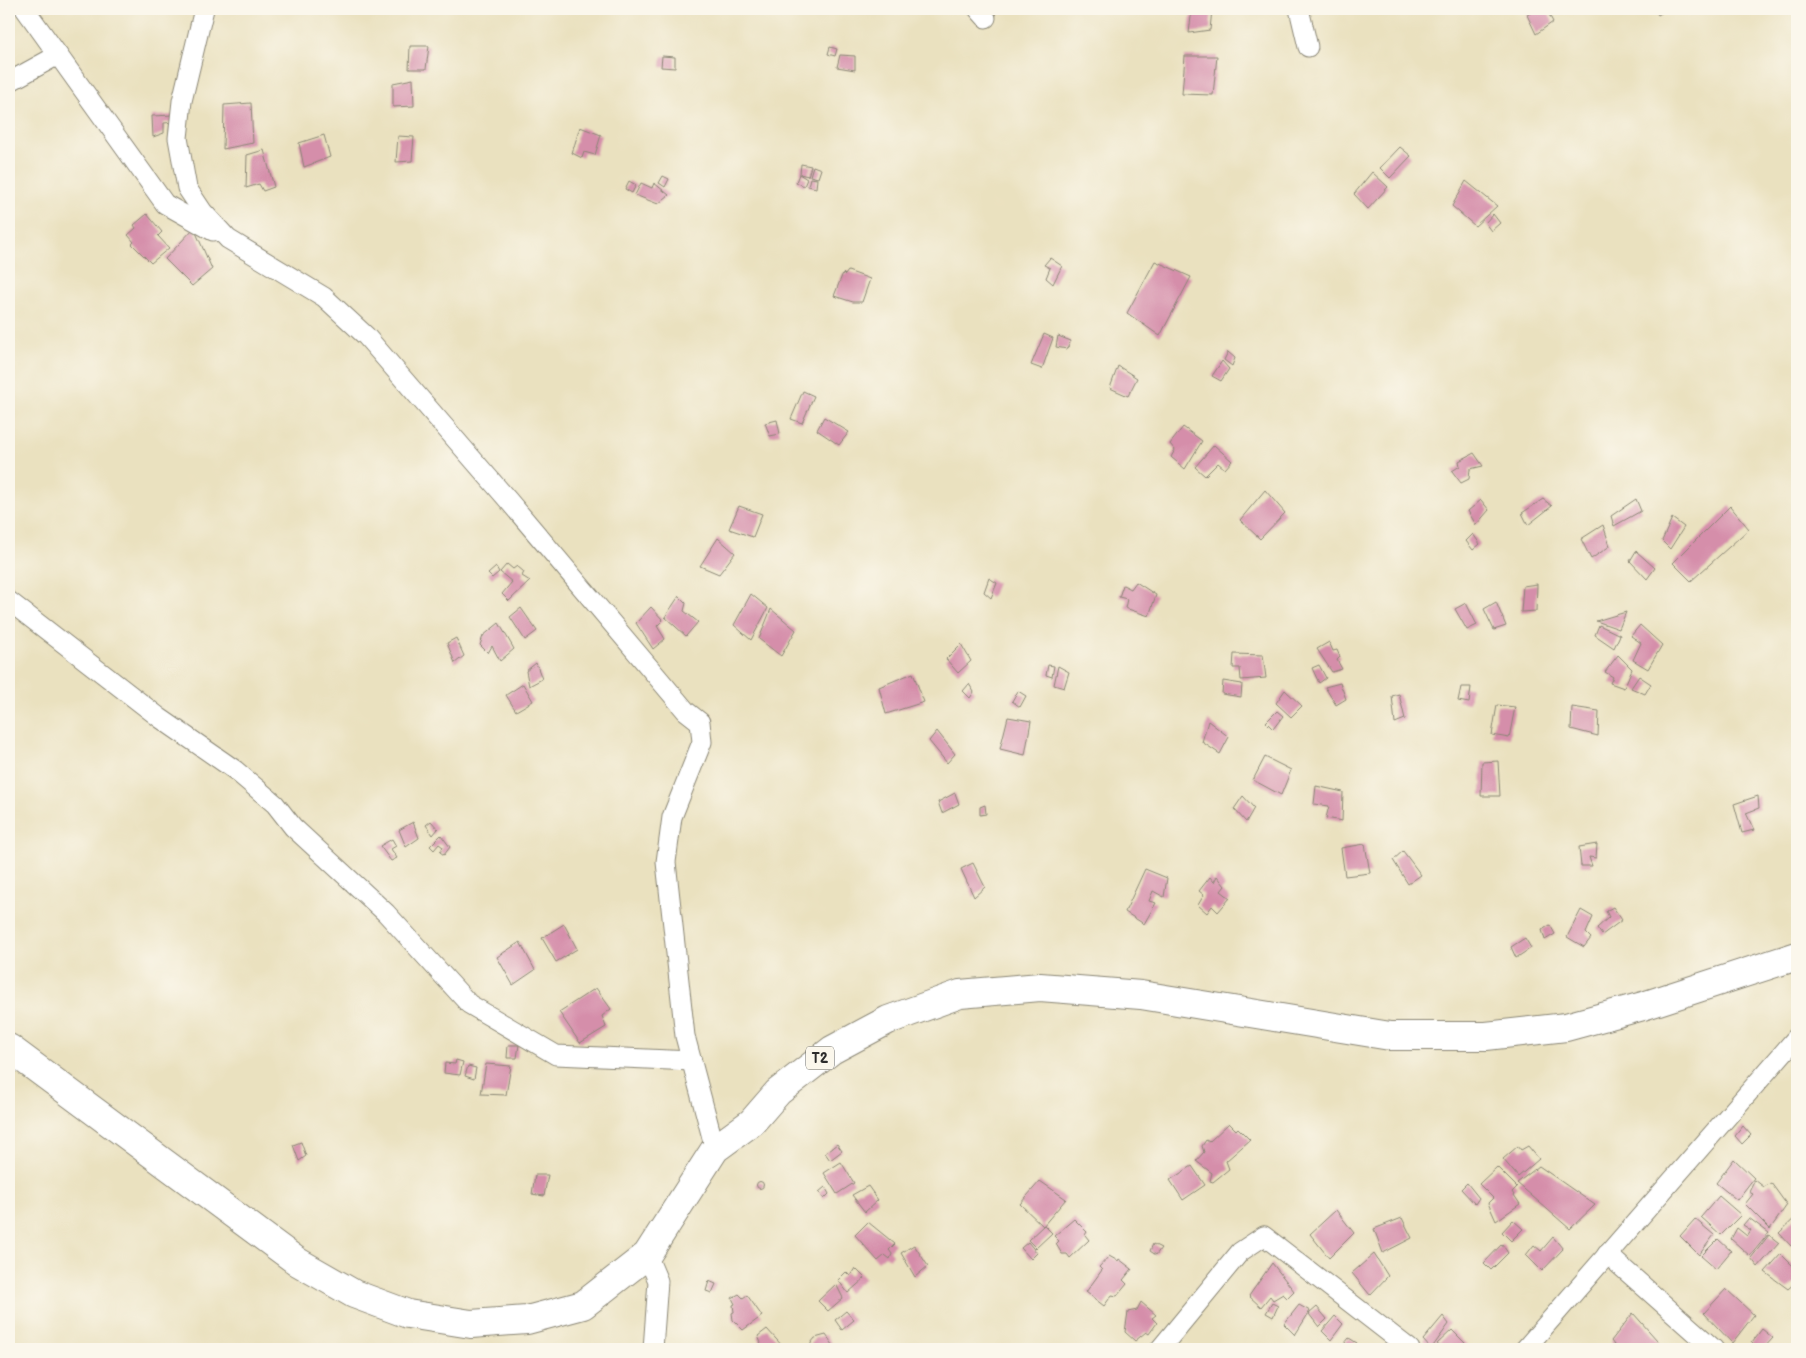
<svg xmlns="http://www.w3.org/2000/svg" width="1806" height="1358" font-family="'Balsamiq Sans',sans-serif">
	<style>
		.building { fill: #d58eaa }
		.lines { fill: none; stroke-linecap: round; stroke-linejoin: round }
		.minor-casing { stroke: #8a8675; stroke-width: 21 }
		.trunk-casing { stroke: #8a8675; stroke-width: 30 }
		.minor { stroke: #fff; stroke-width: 19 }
		.trunk { stroke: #fff; stroke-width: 28 }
		.labels { text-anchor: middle; stroke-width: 4.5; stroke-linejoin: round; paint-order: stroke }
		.shield { fill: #fbf7ec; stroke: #696865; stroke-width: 1 }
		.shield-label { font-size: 14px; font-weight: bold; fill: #2b2b2b }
	</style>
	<rect width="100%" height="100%" fill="#fbf7ec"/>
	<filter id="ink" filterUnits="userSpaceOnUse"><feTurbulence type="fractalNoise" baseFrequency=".02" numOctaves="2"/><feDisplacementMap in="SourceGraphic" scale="10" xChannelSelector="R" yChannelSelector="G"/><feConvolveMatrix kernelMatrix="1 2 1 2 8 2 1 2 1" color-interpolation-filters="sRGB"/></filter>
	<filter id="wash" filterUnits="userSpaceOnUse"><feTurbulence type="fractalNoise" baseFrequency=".0096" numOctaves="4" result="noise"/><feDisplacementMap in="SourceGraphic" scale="20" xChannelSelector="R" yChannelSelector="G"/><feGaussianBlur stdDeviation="1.12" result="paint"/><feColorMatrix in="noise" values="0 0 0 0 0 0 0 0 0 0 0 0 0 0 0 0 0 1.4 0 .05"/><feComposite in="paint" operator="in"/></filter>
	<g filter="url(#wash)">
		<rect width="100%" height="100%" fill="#eae1bf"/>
		<g id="blocks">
			<g class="building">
				<polygon points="1192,9 1212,9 1210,30 1189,33"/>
				<polygon points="1537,9 1546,9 1553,22 1536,34 1527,15"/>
				<polygon points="1654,9 1668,9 1658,15"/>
				<polygon points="410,46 429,46 426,69 409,69"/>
				<polygon points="830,47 837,49 835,56 828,54"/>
				<polygon points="840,55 855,56 855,70 837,67"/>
				<polygon points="662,56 675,57 675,68 661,67"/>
				<polygon points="1185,56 1217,56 1213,95 1182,94"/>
				<polygon points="413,79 414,106 393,107 393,83"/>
				<polygon points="251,103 253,143 223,149 224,105"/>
				<polygon points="173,115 175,122 164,123 164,133 153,137 152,116"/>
				<polygon points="580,127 601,135 595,155 584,152 582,158 572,153"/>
				<polygon points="324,135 330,157 304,167 299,143"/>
				<polygon points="398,136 414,137 412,161 396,162"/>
				<polygon points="1400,147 1411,156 1390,178 1380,168"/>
				<polygon points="264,150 274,187 263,191 259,184 246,188 247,155"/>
				<polygon points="801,164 811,166 808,176 800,174"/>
				<polygon points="813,166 821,169 818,178 810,176"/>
				<polygon points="1372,172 1388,187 1368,209 1354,194"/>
				<polygon points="799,174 807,179 804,186 796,182"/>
				<polygon points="663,176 669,179 665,187 659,183"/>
				<polygon points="810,178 817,179 816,188 808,186"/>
				<polygon points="629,181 636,185 632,193 625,189"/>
				<polygon points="1466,181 1497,206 1475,226 1452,206"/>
				<polygon points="641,183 652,188 654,183 669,195 658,204 635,195"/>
				<polygon points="147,214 162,232 158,236 169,248 151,263 132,244 134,242 128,235 136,228 134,225"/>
				<polygon points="1493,214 1500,223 1491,231 1485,223"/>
				<polygon points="194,228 212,269 192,286 165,259"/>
				<polygon points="1050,258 1062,266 1053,284 1046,278 1050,268 1044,265"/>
				<polygon points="1155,261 1191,277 1160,336 1127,313"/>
				<polygon points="848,271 870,279 862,302 853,302 834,296 843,273 845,275"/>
				<polygon points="1044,334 1053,338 1042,369 1031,365"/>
				<polygon points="1058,336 1071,341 1067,349 1056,347"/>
				<polygon points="1228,352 1235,358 1232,366 1224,360"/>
				<polygon points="1222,361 1229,369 1221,381 1212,376"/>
				<polygon points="9,364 14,368 9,374"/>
				<polygon points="1118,366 1137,378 1128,396 1110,388"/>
				<polygon points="803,391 814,396 802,423 791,419"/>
				<polygon points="824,417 849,432 839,445 817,430"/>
				<polygon points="777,420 780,434 770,436 765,423"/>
				<polygon points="1183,427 1202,441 1185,469 1171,457 1175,450 1170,444"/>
				<polygon points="1214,445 1232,461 1225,469 1218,463 1205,476 1195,467"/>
				<polygon points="1474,453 1483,466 1470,469 1469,479 1461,483 1452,471 1460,466 1459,461"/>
				<polygon points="1265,490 1285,513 1260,539 1240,520"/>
				<polygon points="1543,499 1552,506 1528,525 1522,513"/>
				<polygon points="1636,499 1641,511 1614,526 1611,516"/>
				<polygon points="1481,500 1489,510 1476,525 1468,511"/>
				<polygon points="739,506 762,514 753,537 729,529"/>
				<polygon points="1730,506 1749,529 1691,581 1673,563"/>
				<polygon points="1672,518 1684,527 1670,549 1662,541"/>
				<polygon points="1603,525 1610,546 1591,559 1581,539"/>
				<polygon points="1473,534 1480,544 1473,550 1466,541"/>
				<polygon points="718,538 735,553 719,574 700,566"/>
				<polygon points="1636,551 1655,568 1647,579 1630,561"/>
				<polygon points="507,564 513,569 517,566 524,572 522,576 530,581 509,601 502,594 512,582 500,572"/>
				<polygon points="496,567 499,572 492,578 488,574"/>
				<polygon points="989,578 997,583 991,598 984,592"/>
				<polygon points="1136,582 1156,595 1149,616 1125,608 1127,599 1119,597 1123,585 1131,589"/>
				<polygon points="1537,584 1536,611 1521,612 1523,586"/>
				<polygon points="751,594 768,608 751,640 734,625"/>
				<polygon points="679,596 686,603 684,611 698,622 686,636 665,617"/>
				<polygon points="1496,602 1506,626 1494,630 1484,609"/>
				<polygon points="1466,603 1477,625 1467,630 1455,609"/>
				<polygon points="651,607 663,620 657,626 665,639 653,649 636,623"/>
				<polygon points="521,608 537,631 525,640 510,617"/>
				<polygon points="771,609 796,630 781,656 759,639"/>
				<polygon points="1626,612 1619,629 1596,621"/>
				<polygon points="499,623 514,649 500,661 492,646 488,653 480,645 483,636"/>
				<polygon points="1599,625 1620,635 1614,648 1595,635"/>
				<polygon points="1640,625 1662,645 1648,669 1633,660 1641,643 1631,636"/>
				<polygon points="456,638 464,656 455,663 447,643"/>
				<polygon points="1329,642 1333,651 1337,650 1340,657 1337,660 1342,669 1332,672 1317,649"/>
				<polygon points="961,644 971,661 958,673 946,659"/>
				<polygon points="1234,654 1263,655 1266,678 1241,680 1240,668 1233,668"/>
				<polygon points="1618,655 1632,669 1624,688 1610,683 1613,677 1605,672"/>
				<polygon points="536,663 542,679 529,686 526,671"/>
				<polygon points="1048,665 1054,666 1052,677 1046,675"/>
				<polygon points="1319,665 1326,678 1319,683 1312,668"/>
				<polygon points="1058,666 1069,672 1064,688 1054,685"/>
				<polygon points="913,673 924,702 886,714 879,687"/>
				<polygon points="1639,676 1651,684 1645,694 1631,688"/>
				<polygon points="1223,681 1242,684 1241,697 1222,694"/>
				<polygon points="1340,683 1346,699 1336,705 1325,687"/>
				<polygon points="523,684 533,701 516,711 506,695"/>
				<polygon points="969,684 974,692 970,698 963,691"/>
				<polygon points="1461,687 1471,687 1469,703 1458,701"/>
				<polygon points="1285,690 1302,706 1291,717 1276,703"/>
				<polygon points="1018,691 1026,696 1020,707 1012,701"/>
				<polygon points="1399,694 1405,719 1395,723 1392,696"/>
				<polygon points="1497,705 1515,707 1509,738 1492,735"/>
				<polygon points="1572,707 1599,711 1598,736 1571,729"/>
				<polygon points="1277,711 1283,716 1273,729 1266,722"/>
				<polygon points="1008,717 1031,721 1025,755 1000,749"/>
				<polygon points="1208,721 1229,737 1220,754 1202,742"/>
				<polygon points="937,731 955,754 947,763 929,741"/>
				<polygon points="1265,757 1291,770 1281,795 1253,780"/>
				<polygon points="1498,761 1500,796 1481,796 1482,762"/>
				<polygon points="1316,786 1343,792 1342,821 1326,818 1329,806 1314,804"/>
				<polygon points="955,793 959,804 942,813 938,802"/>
				<polygon points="1243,796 1254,808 1246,822 1234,809"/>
				<polygon points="1758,796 1759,808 1746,813 1754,830 1742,833 1734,804"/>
				<polygon points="985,805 986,814 980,815 980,807"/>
				<polygon points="431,821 438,829 433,835 426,825"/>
				<polygon points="413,822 419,838 406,847 399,830"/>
				<polygon points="441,835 450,847 444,855 440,852 443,847 439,844 434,850 430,846"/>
				<polygon points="392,839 396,846 391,849 397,858 391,861 380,846"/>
				<polygon points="1365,844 1370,873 1345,876 1341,848"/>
				<polygon points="1597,844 1596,858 1589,857 1592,866 1581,866 1579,847"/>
				<polygon points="1403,851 1421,875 1408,884 1393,860"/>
				<polygon points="973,863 985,887 974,897 961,869"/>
				<polygon points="1145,869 1167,878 1164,897 1153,891 1149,901 1156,903 1144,924 1125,912"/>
				<polygon points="1217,876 1225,886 1221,891 1230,898 1218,912 1212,906 1207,913 1198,905 1204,895 1199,891 1210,877 1214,882"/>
				<polygon points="1613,907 1622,920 1602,935 1597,928 1609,917 1606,911"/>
				<polygon points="1581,910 1593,917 1586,933 1591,938 1584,947 1567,937"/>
				<polygon points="564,924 577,949 556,962 542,938"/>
				<polygon points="1550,925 1555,934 1545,940 1542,930"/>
				<polygon points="1525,938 1531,948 1516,958 1511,947"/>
				<polygon points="520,942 535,970 513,985 497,957"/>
				<polygon points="596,988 611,1009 602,1016 606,1027 580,1043 559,1012"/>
				<polygon points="508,1045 519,1045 517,1058 507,1058"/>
				<polygon points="456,1060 463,1062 460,1075 444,1073 445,1063 455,1064"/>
				<polygon points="486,1064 511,1066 506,1095 481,1094"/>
				<polygon points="468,1066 476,1068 474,1079 465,1076"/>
				<polygon points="1229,1123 1236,1130 1238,1128 1250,1140 1226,1161 1229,1169 1213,1182 1210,1181 1212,1173 1196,1161 1204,1152 1202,1146 1206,1140 1209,1142"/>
				<polygon points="1743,1126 1751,1135 1742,1144 1735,1136"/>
				<polygon points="301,1142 306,1156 299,1161 293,1145"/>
				<polygon points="837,1144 842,1151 830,1160 825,1153"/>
				<polygon points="1518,1146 1521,1150 1528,1146 1539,1159 1518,1177 1503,1159"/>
				<polygon points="1734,1159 1754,1178 1737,1200 1716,1183"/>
				<polygon points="841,1162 854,1183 837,1194 824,1173"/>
				<polygon points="1192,1166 1205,1185 1183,1200 1170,1180"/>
				<polygon points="1539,1166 1595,1205 1570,1229 1517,1183"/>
				<polygon points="1497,1167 1517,1187 1512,1192 1520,1204 1496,1221 1488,1203 1493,1198 1479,1184"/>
				<polygon points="535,1175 548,1175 544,1196 532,1194"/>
				<polygon points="1755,1180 1764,1187 1771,1183 1787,1205 1770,1229 1745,1204 1753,1194 1749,1192"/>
				<polygon points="1040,1181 1066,1199 1043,1226 1020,1204"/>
				<circle cx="760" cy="1185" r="3.5"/>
				<polygon points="1467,1183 1479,1198 1475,1204 1461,1189"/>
				<polygon points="868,1186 878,1200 865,1212 852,1195"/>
				<polygon points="825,1187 829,1194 824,1199 819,1192"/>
				<polygon points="1719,1196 1741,1215 1721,1235 1701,1217"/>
				<polygon points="1336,1210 1354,1233 1329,1258 1310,1234"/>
				<polygon points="1797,1216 1797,1230 1795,1232 1797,1241 1791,1246 1779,1233"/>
				<polygon points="1402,1218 1412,1238 1383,1253 1374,1229"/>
				<polygon points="1749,1218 1769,1233 1750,1256 1731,1239 1737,1228 1747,1236 1751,1230 1743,1225"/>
				<polygon points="1074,1219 1087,1232 1085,1235 1089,1240 1070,1258 1067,1254 1062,1254 1056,1244 1059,1241 1054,1236"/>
				<polygon points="1695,1219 1714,1235 1699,1255 1680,1236"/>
				<polygon points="1513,1220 1523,1229 1511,1241 1502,1232"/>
				<polygon points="868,1222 895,1244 889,1250 892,1254 890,1259 885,1255 878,1261 855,1235"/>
				<polygon points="1044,1225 1052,1233 1036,1248 1028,1240"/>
				<polygon points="1769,1235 1779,1243 1758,1267 1751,1258"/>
				<polygon points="1553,1237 1563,1249 1542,1271 1526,1255 1534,1245 1541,1251"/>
				<polygon points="1718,1239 1731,1251 1716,1269 1701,1256"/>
				<polygon points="1028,1242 1037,1253 1031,1259 1021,1248"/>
				<polygon points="1153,1244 1161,1248 1156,1255 1150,1251"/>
				<polygon points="1502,1244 1508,1253 1491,1270 1484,1263"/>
				<polygon points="914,1245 928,1266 915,1277 901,1253"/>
				<polygon points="1374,1254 1388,1276 1370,1295 1352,1273"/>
				<polygon points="1781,1254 1797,1270 1797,1281 1788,1289 1765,1272"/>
				<polygon points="1109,1256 1118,1261 1119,1259 1132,1269 1123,1280 1127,1284 1117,1296 1112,1295 1104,1306 1086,1292 1102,1270 1099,1267"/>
				<polygon points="1272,1263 1294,1291 1287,1298 1283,1294 1273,1300 1270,1296 1261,1307 1249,1296"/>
				<polygon points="855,1268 865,1278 848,1293 838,1280 846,1272 850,1276"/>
				<polygon points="709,1281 716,1284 712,1293 706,1291"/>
				<polygon points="836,1284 843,1298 828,1311 818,1301"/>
				<polygon points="1726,1289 1754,1315 1732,1343 1704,1313"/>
				<polygon points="739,1294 743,1298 747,1295 762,1316 743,1330 733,1320 732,1313 734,1312 733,1305 735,1304 732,1298"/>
				<polygon points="1141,1302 1156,1315 1152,1318 1157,1323 1149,1334 1146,1332 1135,1341 1125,1332 1128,1312 1137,1310"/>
				<polygon points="1272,1303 1278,1306 1273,1317 1266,1313"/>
				<polygon points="1299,1305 1310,1311 1295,1335 1284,1324"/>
				<polygon points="1317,1307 1327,1319 1319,1327 1309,1314"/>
				<polygon points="846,1311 854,1320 842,1330 835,1320"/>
				<polygon points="1633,1313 1665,1349 1617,1349 1611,1341"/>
				<polygon points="1335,1316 1343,1324 1331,1340 1322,1331"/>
				<polygon points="1443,1316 1449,1324 1431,1349 1423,1340"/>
				<polygon points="767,1329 785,1349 758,1349 757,1347 761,1343 758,1336"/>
				<polygon points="1762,1329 1773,1338 1763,1349 1758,1349 1752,1342"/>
				<polygon points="1452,1330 1469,1347 1467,1349 1443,1349 1437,1344"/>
				<polygon points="826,1335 836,1349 811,1349 811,1343 815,1338"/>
				<polygon points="1349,1338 1357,1343 1353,1349 1340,1349"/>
				<polygon points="1204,1347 1226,1347 1227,1349 1198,1349"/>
			</g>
		</g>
	</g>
	<g filter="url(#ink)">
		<use href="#blocks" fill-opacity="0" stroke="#8a8675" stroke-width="1"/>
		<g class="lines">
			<defs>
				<g id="minor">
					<polyline points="25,9 165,204 213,231"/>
					<polyline points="204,9 182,101 178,138 187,188 203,212 228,239 324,297 366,336 508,500 686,711 700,722 702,742 672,817 666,862 685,1036 715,1149"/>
					<polyline points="978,9 986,18"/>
					<polyline points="1299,9 1308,47"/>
					<polyline points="9,82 58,55"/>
					<polyline points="9,601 160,718 235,770 275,804 293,827 386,913 469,1004 556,1055 692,1061"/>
					<polyline points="1607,1254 1714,1349"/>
					<polyline points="647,1255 658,1281 653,1349"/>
					<polyline points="1160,1349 1240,1252 1264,1236 1410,1349"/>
					<polyline points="1525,1349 1797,1037"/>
				</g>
				<polyline id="trunk" points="9,1048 298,1262 354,1294 408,1314 471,1324 527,1320 583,1305 647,1255 715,1149 752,1122 778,1092 832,1050 888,1020 960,994 1040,987 1141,995 1390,1036 1486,1036 1566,1027 1643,1006 1797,956"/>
			</defs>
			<use href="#minor" class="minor-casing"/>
			<use href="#trunk" class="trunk-casing"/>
			<use href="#minor" class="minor"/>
			<use href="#trunk" class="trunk"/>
		</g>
	</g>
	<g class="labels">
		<rect class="shield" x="806" y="1046.5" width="28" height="23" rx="4"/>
		<g class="shield-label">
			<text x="820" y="1063">T2</text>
		</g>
	</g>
	<rect width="1806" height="1358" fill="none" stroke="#fbf7ec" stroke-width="30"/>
</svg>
